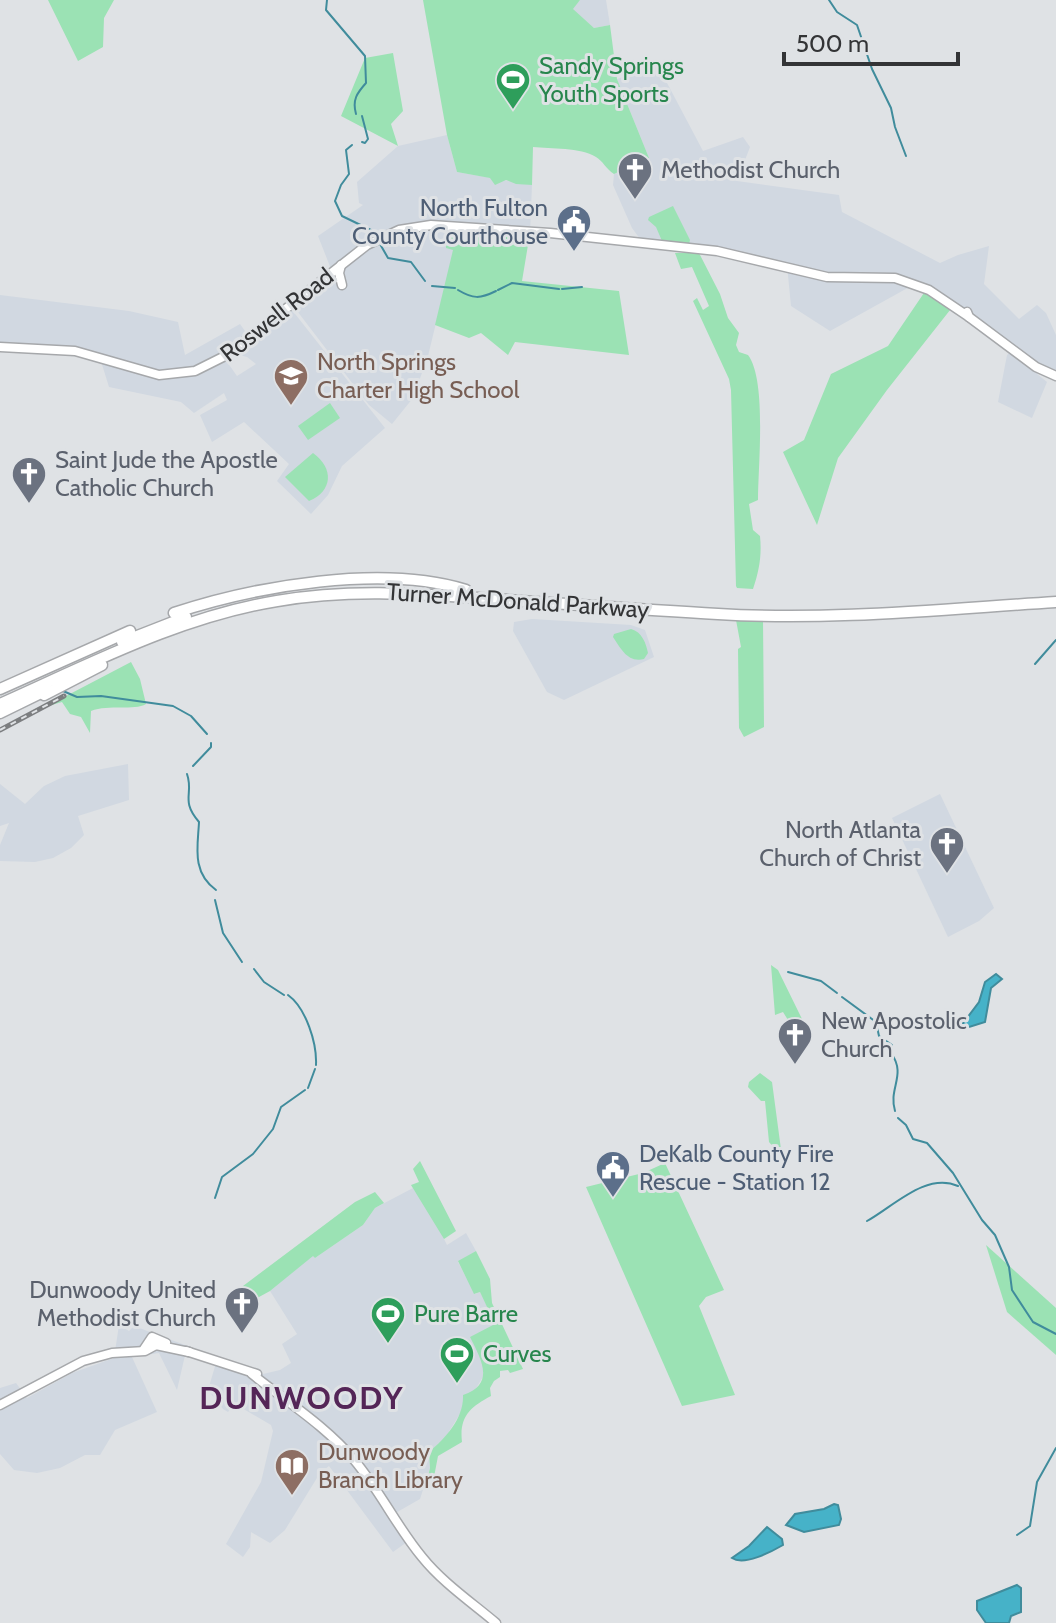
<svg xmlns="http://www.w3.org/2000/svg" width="1056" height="1623" font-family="Cabin,sans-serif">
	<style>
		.built { fill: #d1d8e1 }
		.green { fill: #9be2b4 }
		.water { fill: #46b2c8; stroke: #408c9c; stroke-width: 2 }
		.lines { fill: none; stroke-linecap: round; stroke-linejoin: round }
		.stream { stroke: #408c9c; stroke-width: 2 }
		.major-casing { stroke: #a6a8ab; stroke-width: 11 }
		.highway-casing { stroke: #a6a8ab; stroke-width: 13 }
		.major { stroke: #fff; stroke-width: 8 }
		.highway { stroke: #fff; stroke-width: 10 }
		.rail-casing { stroke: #7c7e80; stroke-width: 5 }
		.rail { stroke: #dfe2e5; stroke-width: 2; stroke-dasharray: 6; stroke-linecap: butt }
		.labels { text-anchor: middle; stroke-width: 6; stroke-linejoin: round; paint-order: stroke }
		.leisure-label { font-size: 24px; fill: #27864d; stroke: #dfe2e5; text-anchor: start }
		.worship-label { font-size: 24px; fill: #5b616d; stroke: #dfe2e5; text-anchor: start }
		.service-label { font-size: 24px; fill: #4e5e75; stroke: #dfe2e5; text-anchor: end }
		.street-label { font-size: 24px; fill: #333436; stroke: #dfe2e5 }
		.education-label { font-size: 24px; fill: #785e54; stroke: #dfe2e5; text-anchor: start }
		.district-label { font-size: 32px; font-weight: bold; letter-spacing: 2px; fill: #542557; stroke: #dfe2e5 }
	</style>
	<rect width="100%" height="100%" fill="#dfe2e5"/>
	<g class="built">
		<polygon points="580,0 606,0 610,25 594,28 572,9"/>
		<polygon points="657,64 703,151 743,137 750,147 737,181 839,195 842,212 940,263 958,255 989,246 984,284 1019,319 1037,305 1046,313 1056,335 1056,373 1042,366 1037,374 1047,382 1032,418 998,402 1007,355 1014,349 913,285 830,331 791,306 787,265 643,243 632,228 613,185 614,174 649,158 617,79"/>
		<polygon points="447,135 457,172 532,185 530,233 460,224 428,356 413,398 392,424 369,405 291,303 333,274 318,236 363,205 359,203 357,182 398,146"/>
		<polygon points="0,295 129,311 178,322 185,355 240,324 250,338 225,359 237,376 256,364 247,357 236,354 292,310 385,428 342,466 328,495 311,514 277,481 289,464 244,422 212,442 200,415 227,400 224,393 194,413 181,402 109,387 100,358 80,349 0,349"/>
		<polygon points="532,619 631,625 645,630 654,657 564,700 547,692 513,631 514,622"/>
		<polygon points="128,764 129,800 78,816 84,835 71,848 53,858 35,862 0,861 0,845 9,823 0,826 0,784 25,804 44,786 65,776"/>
		<polygon points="940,794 994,908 979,921 948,937 892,818"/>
		<polygon points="413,1188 436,1223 447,1245 466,1233 476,1251 458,1262 475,1294 480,1292 496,1324 483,1365 483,1377 445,1438 429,1452 430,1468 420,1499 392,1515 407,1542 393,1552 329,1466 320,1473 285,1530 270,1543 251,1532 250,1547 243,1557 226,1544 261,1482 273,1431 271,1425 235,1404 228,1412 223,1409 208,1390 216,1363 186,1351 177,1390 159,1353 132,1357 157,1412 115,1430 100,1455 85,1455 60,1468 37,1473 14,1470 0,1454 0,1388 16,1383 27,1398 72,1373 114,1358 119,1325 129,1331 134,1326 263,1374 280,1370 291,1363 282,1344 297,1334 270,1291 313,1255 315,1258 363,1225 375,1208"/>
	</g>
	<g class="green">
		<polygon points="48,0 114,0 104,18 103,47 78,61"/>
		<path d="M 423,0 L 580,0 L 573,9 L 594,28 L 610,25 L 617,79 L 649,158 L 614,174 C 606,169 603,161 596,157 C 580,147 551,149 533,147 L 532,185 L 516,184 L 506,180 L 495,185 L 490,178 L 457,172 L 447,135 Z"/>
		<polygon points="393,53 403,111 391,124 398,146 341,116 365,58"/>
		<polygon points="673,206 690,240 689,244 662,241 656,227 648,220 649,217"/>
		<polygon points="460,223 530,233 522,281 619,291 629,355 515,342 508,355 481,333 469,338 435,325 453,250 446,248 446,237 456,238"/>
		<path d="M 675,253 L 699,253 L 720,294 L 728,318 L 739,333 L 736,345 L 739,352 L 748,355 C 767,380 758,466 758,500 L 749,504 L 753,530 L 760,536 C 762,556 759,571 753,589 L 737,588 L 736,586 L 731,390 L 729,379 L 693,301 L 697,298 L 703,310 L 709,306 L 692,267 L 681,269 Z"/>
		<polygon points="928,287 954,305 887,390 838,458 817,525 783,452 804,440 831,374 888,346"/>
		<polygon points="330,403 340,418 308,440 298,426"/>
		<path d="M 313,453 C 334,468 333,491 309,501 L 285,477 Z"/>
		<polygon points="736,620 763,621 764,727 744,737 739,728 738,649 741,647"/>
		<path d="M 631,629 C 642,632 646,643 648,653 L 644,659 C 628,663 621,649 613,637 L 614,634 Z"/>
		<path d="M 131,662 L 140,679 L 146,704 C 134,711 109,704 91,711 L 90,733 L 81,717 L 70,714 L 62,702 L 45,707 Z"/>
		<polygon points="771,965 778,970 802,1019 793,1028 783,1012 775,1015"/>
		<polygon points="760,1073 772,1082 782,1157 769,1142 765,1101 761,1101 748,1087 749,1082"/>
		<polygon points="420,1161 456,1231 444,1239 411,1185 419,1182 413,1169"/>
		<polygon points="665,1163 724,1290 706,1297 699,1306 735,1395 682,1406 586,1187 643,1173"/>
		<polygon points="375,1192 384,1203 375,1208 363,1225 315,1258 313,1256 270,1291 248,1303 239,1289 355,1202"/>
		<polygon points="986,1245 1056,1308 1056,1355 1007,1312"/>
		<path d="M 476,1251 L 490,1279 L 492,1303 L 523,1369 L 510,1373 L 508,1370 L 500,1371 L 500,1377 L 494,1381 L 490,1388 L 491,1396 C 470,1407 459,1417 462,1442 L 438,1456 L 434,1477 L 428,1476 L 430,1468 L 429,1452 C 446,1438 464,1418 463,1395 C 496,1384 481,1359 470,1337 L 495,1324 L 480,1292 L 474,1294 L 458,1261 Z"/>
	</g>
	<g class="water">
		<polygon points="996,974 1002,979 991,988 985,1022 966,1028 961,1026 979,1002 985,982"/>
		<polygon points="834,1504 838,1505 841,1519 839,1525 804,1532 786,1525 795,1514 824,1509"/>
		<path d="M 767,1527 L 782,1539 L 783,1545 C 771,1552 744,1566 732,1558 L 749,1546 Z"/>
		<polygon points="1017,1585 1021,1588 1021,1612 1011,1616 1009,1623 986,1623 977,1610 977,1601"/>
	</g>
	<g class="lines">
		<g class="stream">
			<path d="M 327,0 L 326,10 L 365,56 L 366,83 C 357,93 352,100 356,114"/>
			<polyline points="829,0 837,12 857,25 872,69 891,108 895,127 906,156"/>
			<polyline points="362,116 368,139 365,143 362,142"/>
			<polyline points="352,145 346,150 349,174 341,185 335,201 342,216 373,231"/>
			<polyline points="380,244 388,258 411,262 425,281"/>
			<polyline points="432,286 455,288"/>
			<polyline points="562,289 582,287"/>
			<path d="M 458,290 C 473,299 480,299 496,291"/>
			<polyline points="498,290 512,283 559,289"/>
			<polyline points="1035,664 1056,640"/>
			<polyline points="63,691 77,697 101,696 173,706 191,716 207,734"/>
			<polyline points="193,766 211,747 211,743"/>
			<path d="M 187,774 C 194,794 180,800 199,822 C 198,845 191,872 216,890"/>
			<polyline points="215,900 223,933 242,962"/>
			<polyline points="254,969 264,982 284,995"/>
			<polyline points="788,972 821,981 837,993"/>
			<path d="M 288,995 C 306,1008 317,1043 316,1065"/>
			<polyline points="842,997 876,1022"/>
			<path d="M 877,1027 L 879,1036 L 892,1045 L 891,1053 C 907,1075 888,1088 895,1111"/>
			<polyline points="308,1088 315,1069"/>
			<polyline points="898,1118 906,1125 913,1139 927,1143 953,1173 982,1220 995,1235 1009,1267 1012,1290 1033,1322 1056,1334"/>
			<polyline points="215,1198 222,1177 253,1154 273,1129 281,1107 305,1090"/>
			<path d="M 867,1221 C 894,1206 926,1172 958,1186"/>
			<polyline points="1017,1535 1030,1526 1037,1482 1056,1448"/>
		</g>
		<defs>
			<g id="major">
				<polyline points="341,265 339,273 342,285"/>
				<polyline points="967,312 969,317 1036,367 1056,376"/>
				<polyline points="0,347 75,351 159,375 195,371 227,355 367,245 399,230 431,225 550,233 717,251 827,277 895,278 929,290 969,317"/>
				<polyline points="144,1349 152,1337 166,1343"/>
				<polyline points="186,1351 257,1374"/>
				<path d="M 252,1374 C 287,1402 326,1426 355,1461 C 380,1491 397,1527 422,1557 C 442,1582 471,1602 496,1623"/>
				<polyline points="0,1405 83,1361 112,1353 145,1351 156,1345 189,1352"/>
			</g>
			<g id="highway">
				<path d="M 174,613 C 256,586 382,564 466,590"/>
				<polyline points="122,642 186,617"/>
				<polyline points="0,689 130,631"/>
				<polyline points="44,695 102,665"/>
				<path d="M 0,704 C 90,664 179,617 277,601 C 350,588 421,594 494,599 C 569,604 643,610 718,614 C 830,621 944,609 1056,602"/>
				<polyline points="0,713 47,690"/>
			</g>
		</defs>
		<use href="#major" class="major-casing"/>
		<use href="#highway" class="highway-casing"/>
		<use href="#major" class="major"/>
		<use href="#highway" class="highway"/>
		<defs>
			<polyline id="rail" points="0,730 64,696"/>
		</defs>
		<use href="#rail" class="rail-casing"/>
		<use href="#rail" class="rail"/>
	</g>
	<defs>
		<symbol id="stadium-pin" viewBox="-11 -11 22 30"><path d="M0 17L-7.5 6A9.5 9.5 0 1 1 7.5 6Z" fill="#2e9e5b" stroke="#dfe2e5"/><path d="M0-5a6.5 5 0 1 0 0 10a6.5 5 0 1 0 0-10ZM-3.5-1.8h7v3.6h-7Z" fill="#fff"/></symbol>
		<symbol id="church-pin" viewBox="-11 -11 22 30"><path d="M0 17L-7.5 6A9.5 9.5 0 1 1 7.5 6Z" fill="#6b7280" stroke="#dfe2e5"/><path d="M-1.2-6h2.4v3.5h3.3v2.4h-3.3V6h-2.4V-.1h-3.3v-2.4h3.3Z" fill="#fff"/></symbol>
		<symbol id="civic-pin" viewBox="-11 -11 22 30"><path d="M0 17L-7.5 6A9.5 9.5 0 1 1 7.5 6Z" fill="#5c6f8a" stroke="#dfe2e5"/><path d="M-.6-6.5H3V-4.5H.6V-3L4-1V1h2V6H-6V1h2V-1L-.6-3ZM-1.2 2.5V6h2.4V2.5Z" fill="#fff"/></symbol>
		<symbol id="school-pin" viewBox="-11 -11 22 30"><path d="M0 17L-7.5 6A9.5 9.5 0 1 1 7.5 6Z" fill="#8d6e63" stroke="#dfe2e5"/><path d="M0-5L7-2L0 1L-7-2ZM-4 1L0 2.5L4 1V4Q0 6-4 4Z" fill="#fff"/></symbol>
		<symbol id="library-pin" viewBox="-11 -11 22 30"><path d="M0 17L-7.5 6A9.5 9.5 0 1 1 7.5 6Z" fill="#8d6e63" stroke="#dfe2e5"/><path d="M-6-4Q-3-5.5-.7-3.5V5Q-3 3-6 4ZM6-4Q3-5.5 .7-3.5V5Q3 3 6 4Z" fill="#fff"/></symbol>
	</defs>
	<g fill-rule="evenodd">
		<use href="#stadium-pin" x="493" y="60" width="40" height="54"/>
		<use href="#church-pin" x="615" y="150" width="40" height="54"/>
		<use href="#civic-pin" x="554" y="202" width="40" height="54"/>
		<use href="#school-pin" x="271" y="356" width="40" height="54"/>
		<use href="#church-pin" x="9" y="454" width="40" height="54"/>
		<use href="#church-pin" x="927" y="824" width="40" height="54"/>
		<use href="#church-pin" x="775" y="1015" width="40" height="54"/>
		<use href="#civic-pin" x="593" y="1148" width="40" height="54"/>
		<use href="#church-pin" x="222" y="1284" width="40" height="54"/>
		<use href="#stadium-pin" x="368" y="1294" width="40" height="54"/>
		<use href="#stadium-pin" x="437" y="1334" width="40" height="54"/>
		<use href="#library-pin" x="272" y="1446" width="40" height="54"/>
	</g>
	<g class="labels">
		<g class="leisure-label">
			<text x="539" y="74">Sandy Springs<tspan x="539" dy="28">Youth Sports</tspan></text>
			<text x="414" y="1322">Pure Barre</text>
			<text x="483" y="1362">Curves</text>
		</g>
		<g class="worship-label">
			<text x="661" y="178">Methodist Church</text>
			<text x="55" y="468">Saint Jude the Apostle<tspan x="55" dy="28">Catholic Church</tspan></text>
			<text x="921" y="838" text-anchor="end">North Atlanta<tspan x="921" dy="28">Church of Christ</tspan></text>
			<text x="821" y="1029">New Apostolic<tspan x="821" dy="28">Church</tspan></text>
			<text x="216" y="1298" text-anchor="end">Dunwoody United<tspan x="216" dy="28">Methodist Church</tspan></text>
		</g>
		<g class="service-label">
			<text x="548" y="216">North Fulton<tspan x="548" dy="28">County Courthouse</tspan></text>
			<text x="639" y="1162" text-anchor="start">DeKalb County Fire<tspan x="639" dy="28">Rescue - Station 12</tspan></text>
		</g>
		<g class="street-label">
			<text transform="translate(277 315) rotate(-38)" y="8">Roswell Road</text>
			<text transform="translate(518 601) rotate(4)" y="8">Turner McDonald Parkway</text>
		</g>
		<g class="education-label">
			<text x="317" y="370">North Springs<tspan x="317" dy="28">Charter High School</tspan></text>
			<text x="318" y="1460">Dunwoody<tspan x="318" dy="28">Branch Library</tspan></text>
		</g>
		<g class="district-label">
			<text x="302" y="1409">DUNWOODY</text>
		</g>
	</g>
	<path d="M784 52v12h174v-12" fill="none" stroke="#333436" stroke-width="4"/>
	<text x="796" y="52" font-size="24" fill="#333436" stroke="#dfe2e5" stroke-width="6" paint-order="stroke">500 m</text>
</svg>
